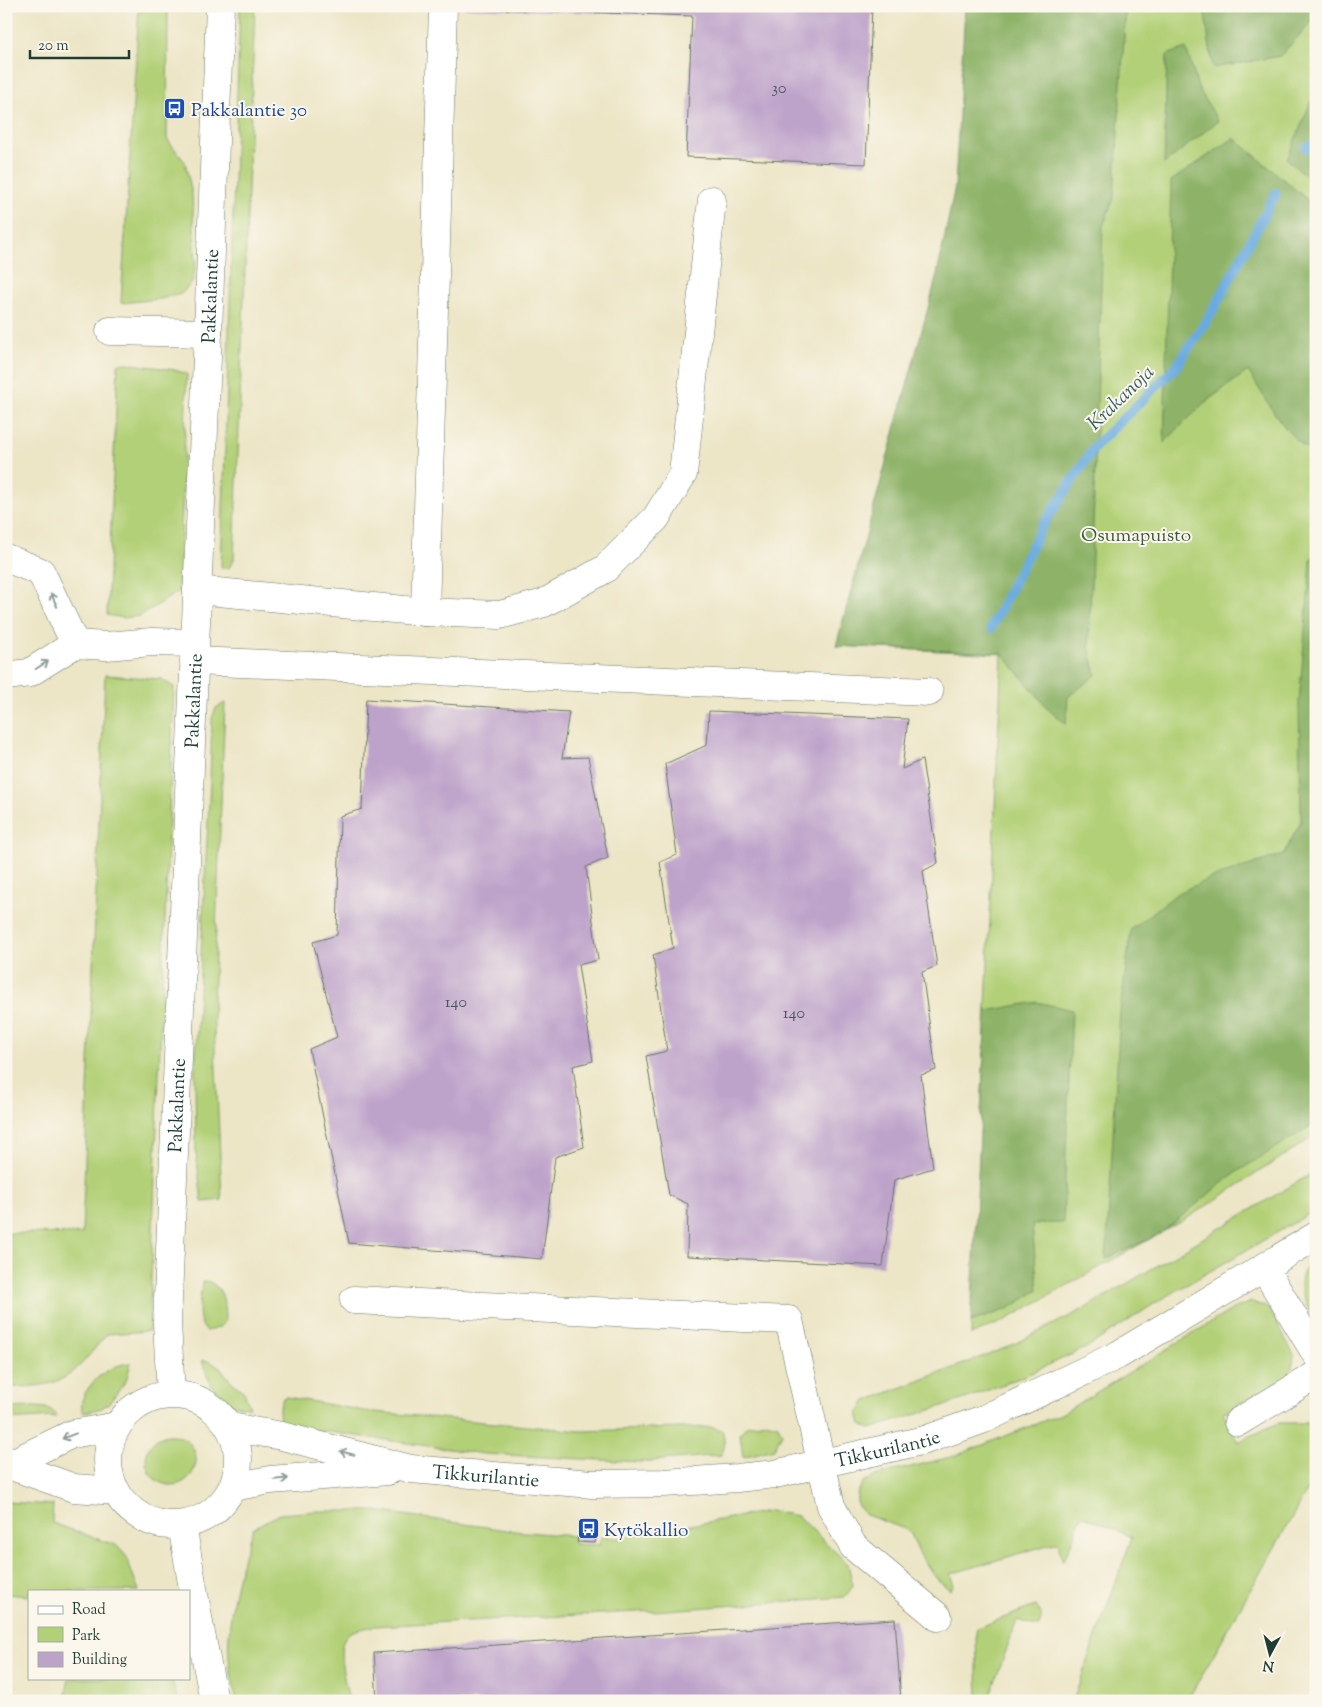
<svg xmlns="http://www.w3.org/2000/svg" width="1322" height="1707" font-family="'Sorts Mill Goudy',serif">
	<style>
		.green { fill: #b2d077; stroke: #688656 }
		.forest { fill: #8db268; stroke: #56784e }
		.lines { fill: none; stroke-linecap: round; stroke-linejoin: round }
		.stream { stroke: #6babde; stroke-width: 10 }
		.building { fill: #bda3ca }
		.minor-casing { stroke: #677867; stroke-width: 29 }
		.major-casing { stroke: #677867; stroke-width: 29 }
		.minor { stroke: #fff; stroke-width: 28 }
		.major { stroke: #fff; stroke-width: 28 }
		.oneway { stroke: #8f9e9a }
		.labels { text-anchor: middle; stroke-width: 4; stroke-linejoin: round; paint-order: stroke }
		.number-label { font-size: 16px; fill: #46565a }
		.transit-label { font-size: 19px; fill: #164399; stroke: #fbf7ec; text-anchor: start }
		.street-label { font-size: 19px; fill: #1f3d34; stroke: #fbf7ec }
		.park-label { font-size: 19px; fill: #3c5a41; stroke: #fbf7ec }
		.water-label { font-size: 20px; font-style: italic; fill: #365e67; stroke: #fbf7ec }
	</style>
	<rect width="100%" height="100%" fill="#fbf7ec"/>
	<filter id="ink" filterUnits="userSpaceOnUse"><feTurbulence type="fractalNoise" baseFrequency=".02" numOctaves="2"/><feDisplacementMap in="SourceGraphic" scale="10" xChannelSelector="R" yChannelSelector="G"/><feConvolveMatrix kernelMatrix="1 2 1 2 8 2 1 2 1" color-interpolation-filters="sRGB"/></filter>
	<filter id="wash" filterUnits="userSpaceOnUse"><feTurbulence type="fractalNoise" baseFrequency=".0096" numOctaves="4" result="noise"/><feDisplacementMap in="SourceGraphic" scale="20" xChannelSelector="R" yChannelSelector="G"/><feGaussianBlur stdDeviation="1.12" result="paint"/><feColorMatrix in="noise" values="0 0 0 0 0 0 0 0 0 0 0 0 0 0 0 0 0 1.4 0 .05"/><feComposite in="paint" operator="in"/></filter>
	<g filter="url(#wash)">
		<rect width="100%" height="100%" fill="#ece5c6"/>
		<g class="green">
			<polygon points="139,6 168,6 167,139 185,162 192,194 196,264 192,283 181,294 160,299 121,303"/>
			<polygon points="240,6 255,6 234,559 229,568 221,568"/>
			<polygon points="1060,6 1316,6 1316,1135 1189,1217 1004,1321 971,1335 1002,654 836,646 1045,351"/>
			<polygon points="126,363 175,370 187,374 179,591 140,616 124,618 107,615 118,364"/>
			<path d="M 105,675 L 161,679 L 174,687 L 149,1331 L 107,1334 C 96,1346 86,1361 73,1372 C 55,1387 29,1387 6,1387 L 6,1344 L 10,1343 L 8,1233 L 82,1234 Z"/>
			<polygon points="225,703 213,1004 222,1200 202,1202 196,1152 195,1070 210,783 212,718 216,708"/>
			<polygon points="1316,1171 1316,1210 1157,1302 1086,1348 1022,1377 962,1400 870,1429 861,1424 858,1413 866,1401 1008,1347 1084,1309"/>
			<path d="M 1316,1260 L 1316,1322 L 1313,1320 C 1304,1298 1290,1276 1316,1260 Z"/>
			<path d="M 207,1281 C 226,1288 224,1304 225,1322 L 218,1328 L 207,1331 C 194,1321 201,1297 202,1283 Z"/>
			<polygon points="1252,1302 1263,1306 1270,1310 1294,1355 1293,1364 1288,1376 1223,1413 1238,1442 1278,1423 1316,1423 1316,1475 1187,1701 1073,1701 1132,1537 1082,1515 1065,1558 1062,1560 1058,1542 950,1574 954,1585 950,1590 935,1577 919,1553 911,1534 905,1529 866,1515 857,1505 857,1494 863,1482 878,1475 955,1456 1061,1414 1233,1309"/>
			<path d="M 202,1360 L 211,1362 L 221,1369 L 231,1381 L 244,1392 L 250,1408 C 244,1406 236,1406 230,1403 C 214,1395 206,1376 202,1360 Z"/>
			<path d="M 131,1363 L 126,1381 L 110,1402 L 102,1408 L 82,1413 C 82,1409 81,1404 82,1401 C 88,1381 111,1364 131,1363 Z"/>
			<path d="M 287,1397 L 364,1411 L 581,1431 L 713,1427 L 722,1430 C 725,1440 726,1446 721,1455 L 641,1462 L 484,1454 L 280,1425 L 279,1409 L 283,1398 Z"/>
			<path d="M 35,1407 C 45,1408 53,1407 56,1417 L 6,1420 L 6,1408 Z"/>
			<polygon points="765,1422 778,1425 782,1433 774,1449 743,1457 740,1434 746,1426"/>
			<circle cx="171" cy="1460" r="25"/>
			<polygon points="6,1502 53,1505 52,1523 116,1545 126,1556 139,1591 29,1591 29,1596 6,1594"/>
			<path d="M 317,1511 L 376,1511 L 513,1531 L 574,1536 L 574,1544 L 599,1545 L 601,1537 L 618,1538 L 770,1511 L 798,1516 L 848,1564 L 853,1586 L 845,1597 L 655,1611 L 374,1626 C 367,1628 358,1629 351,1632 C 332,1641 346,1684 349,1701 L 237,1701 C 232,1680 227,1658 229,1636 C 231,1599 241,1563 253,1528 L 280,1514 Z"/>
			<path d="M 1035,1606 C 1043,1613 1042,1617 1039,1627 L 1017,1620 L 988,1701 L 978,1701 L 976,1633 L 977,1628 Z"/>
			<polygon points="69,1678 171,1678 178,1701 65,1701"/>
		</g>
		<g class="forest">
			<polygon points="965,6 1126,6 1114,198 1103,226 1089,646 1096,675 1068,697 1066,724 1050,711 1002,653 836,646 937,275 955,186"/>
			<polygon points="1206,6 1316,6 1312,22 1280,56 1213,68 1205,15"/>
			<polygon points="1186,48 1198,87 1218,121 1164,164 1167,55"/>
			<polygon points="1316,95 1316,185 1287,159 1310,104"/>
			<path d="M 1234,138 L 1316,207 L 1316,453 C 1286,441 1265,396 1248,371 L 1204,403 L 1164,443 L 1171,181 Z"/>
			<polygon points="1316,552 1316,1123 1232,1175 1160,1234 1106,1259 1120,1012 1131,929 1178,893 1211,878 1284,854 1301,821 1299,702 1311,560"/>
			<polygon points="1037,1002 1072,1010 1063,1223 1032,1224 1038,1290 1008,1309 971,1322 986,1011"/>
		</g>
		<g class="lines">
			<g class="stream">
				<polyline points="1306,148 1316,142"/>
				<polyline points="991,628 1041,528 1096,445 1176,367 1211,314 1276,193"/>
			</g>
		</g>
		<g id="blocks">
			<g class="building">
				<polygon points="464,6 872,6 866,164 686,157 692,16 464,8"/>
				<polygon points="366,699 569,712 562,758 588,757 608,858 586,867 598,960 578,965 593,1061 573,1066 584,1147 555,1157 542,1259 349,1243 309,1049 337,1037 313,942 337,935 340,816 362,809"/>
				<polygon points="709,711 908,719 902,769 922,760 938,863 923,871 937,966 922,972 936,1070 921,1075 933,1168 894,1180 883,1266 687,1256 688,1204 669,1195 646,1056 667,1051 653,955 673,948 660,862 677,855 665,764 707,745"/>
				<polygon points="578,1536 596,1537 595,1543 577,1542"/>
				<polygon points="895,1619 901,1701 377,1701 374,1653"/>
			</g>
		</g>
	</g>
	<g filter="url(#ink)">
		<use href="#blocks" fill-opacity="0" stroke="#677867" stroke-width="1"/>
		<g class="lines">
			<defs>
				<g id="minor">
					<polyline points="110,331 208,333"/>
					<polyline points="6,558 41,572 75,644"/>
					<polyline points="197,590 425,612 500,615 544,603 605,569 656,518 683,474 712,200"/>
					<polyline points="425,612 443,6"/>
					<polyline points="194,661 929,692"/>
					<polyline points="6,676 29,673 75,644 106,646 152,642 194,643"/>
					<polyline points="1264,1268 1316,1354"/>
					<polyline points="354,1300 789,1320 831,1506 853,1546 938,1617"/>
					<polyline points="1238,1422 1316,1375"/>
					<polyline points="182,1525 199,1623 214,1701"/>
				</g>
				<g id="major">
					<path id="s1" d="M 171,1394 L 167,1323 L 208,333 L 220,6"/>
					<circle cx="173" cy="1460" r="65"/>
					<path id="s2" d="M 230,1427 L 282,1436 L 411,1469 L 592,1484 L 664,1483 L 737,1478 L 775,1474 L 925,1440 L 984,1419 L 1118,1355 L 1316,1236"/>
					<polyline points="6,1464 74,1488 116,1491"/>
					<polyline points="10,1464 72,1434 117,1426"/>
					<polyline points="233,1487 270,1480 388,1471"/>
				</g>
			</defs>
			<use href="#minor" class="minor-casing"/>
			<use href="#major" class="major-casing"/>
			<use href="#minor" class="minor"/>
			<use href="#major" class="major"/>
		</g>
		<defs><path id="oneway-shaft" d="M-6 0H5M1.5-3L5.5 0L1.5 3" fill="none" stroke-width="1.6" stroke-linecap="round" stroke-linejoin="round" transform="scale(1.25)"/></defs>
		<g class="oneway">
			<use href="#oneway-shaft" transform="translate(54 600) rotate(-115)"/>
			<use href="#oneway-shaft" transform="translate(42 665) rotate(-32)"/>
			<use href="#oneway-shaft" transform="translate(69 1436) rotate(159)"/>
			<use href="#oneway-shaft" transform="translate(347 1453) rotate(-166)"/>
			<use href="#oneway-shaft" transform="translate(281 1479) rotate(-5)"/>
		</g>
	</g>
	<defs>
		<symbol id="bus-square" viewBox="-11 -11 22 22"><rect x="-9" y="-9" width="18" height="18" rx="4" fill="#1a4fb4" stroke="#fbf7ec"/><path d="M-5-6H5V4H4V6H2V4H-2V6H-4V4H-5ZM-3.5-4V0h7V-4ZM-3.5 1.2v1.5H-2V1.2ZM2 1.2v1.5H3.5V1.2Z" fill="#fff"/></symbol>
	</defs>
	<g fill-rule="evenodd">
		<use href="#bus-square" x="162" y="96" width="25" height="25"/>
		<use href="#bus-square" x="576" y="1516" width="25" height="25"/>
	</g>
	<g class="labels">
		<g class="number-label">
			<text x="779" y="93">30</text>
			<text x="456" y="1007">140</text>
			<text x="794" y="1018">140</text>
		</g>
		<g class="transit-label">
			<text x="191" y="116">Pakkalantie 30</text>
			<text x="604" y="1536">Kytökallio</text>
		</g>
		<g class="street-label">
			<text dy="7" stroke="none"><textPath href="#s1" startOffset="1099">Pakkalantie</textPath></text>
			<text dy="7" stroke="none"><textPath href="#s1" startOffset="694">Pakkalantie</textPath></text>
			<text dy="7" stroke="none"><textPath href="#s1" startOffset="289">Pakkalantie</textPath></text>
			<text dy="7" stroke="none"><textPath href="#s2" startOffset="666">Tikkurilantie</textPath></text>
			<text dy="7" stroke="none"><textPath href="#s2" startOffset="261">Tikkurilantie</textPath></text>
		</g>
		<g class="park-label">
			<text x="1136" y="541">Osumapuisto</text>
		</g>
		<g class="water-label">
			<text transform="translate(1120 397) rotate(-44)" y="7">Krakanoja</text>
		</g>
	</g>
	<rect width="1322" height="1707" fill="none" stroke="#fbf7ec" stroke-width="25"/>
	<rect x="28" y="1590" width="162" height="90" fill="#fbf7ec" stroke="#a3ada2"/>
	<rect x="38" y="1606" width="25" height="8" fill="#ffffff" stroke="#a3ada2"/>
	<text x="72" y="1614" font-size="15" fill="#1f3d34">Road</text>
	<rect x="38" y="1627" width="25" height="15" fill="#b2d077" stroke="#a3ada2"/>
	<text x="72" y="1640" font-size="15" fill="#1f3d34">Park</text>
	<rect x="38" y="1652" width="25" height="15" fill="#bda3ca" stroke="#a3ada2"/>
	<text x="72" y="1664" font-size="15" fill="#1f3d34">Building</text>
	<g transform="translate(1270 1654) rotate(187)" stroke="#fbf7ec" stroke-width="4" paint-order="stroke">
	<path d="M0-4L9 19L0 12L-9 19Z" fill="#1f3d34"/>
	<text y="-8" font-size="14" font-weight="bold" text-anchor="middle" fill="#1f3d34">N</text>
	</g>
	<path d="M30 50v8h99v-8" fill="none" stroke="#1f3d34" stroke-width="2.5"/>
	<text x="38" y="50" font-size="15" fill="#1f3d34" stroke="#fbf7ec" stroke-width="4" paint-order="stroke">20 m</text>
</svg>
